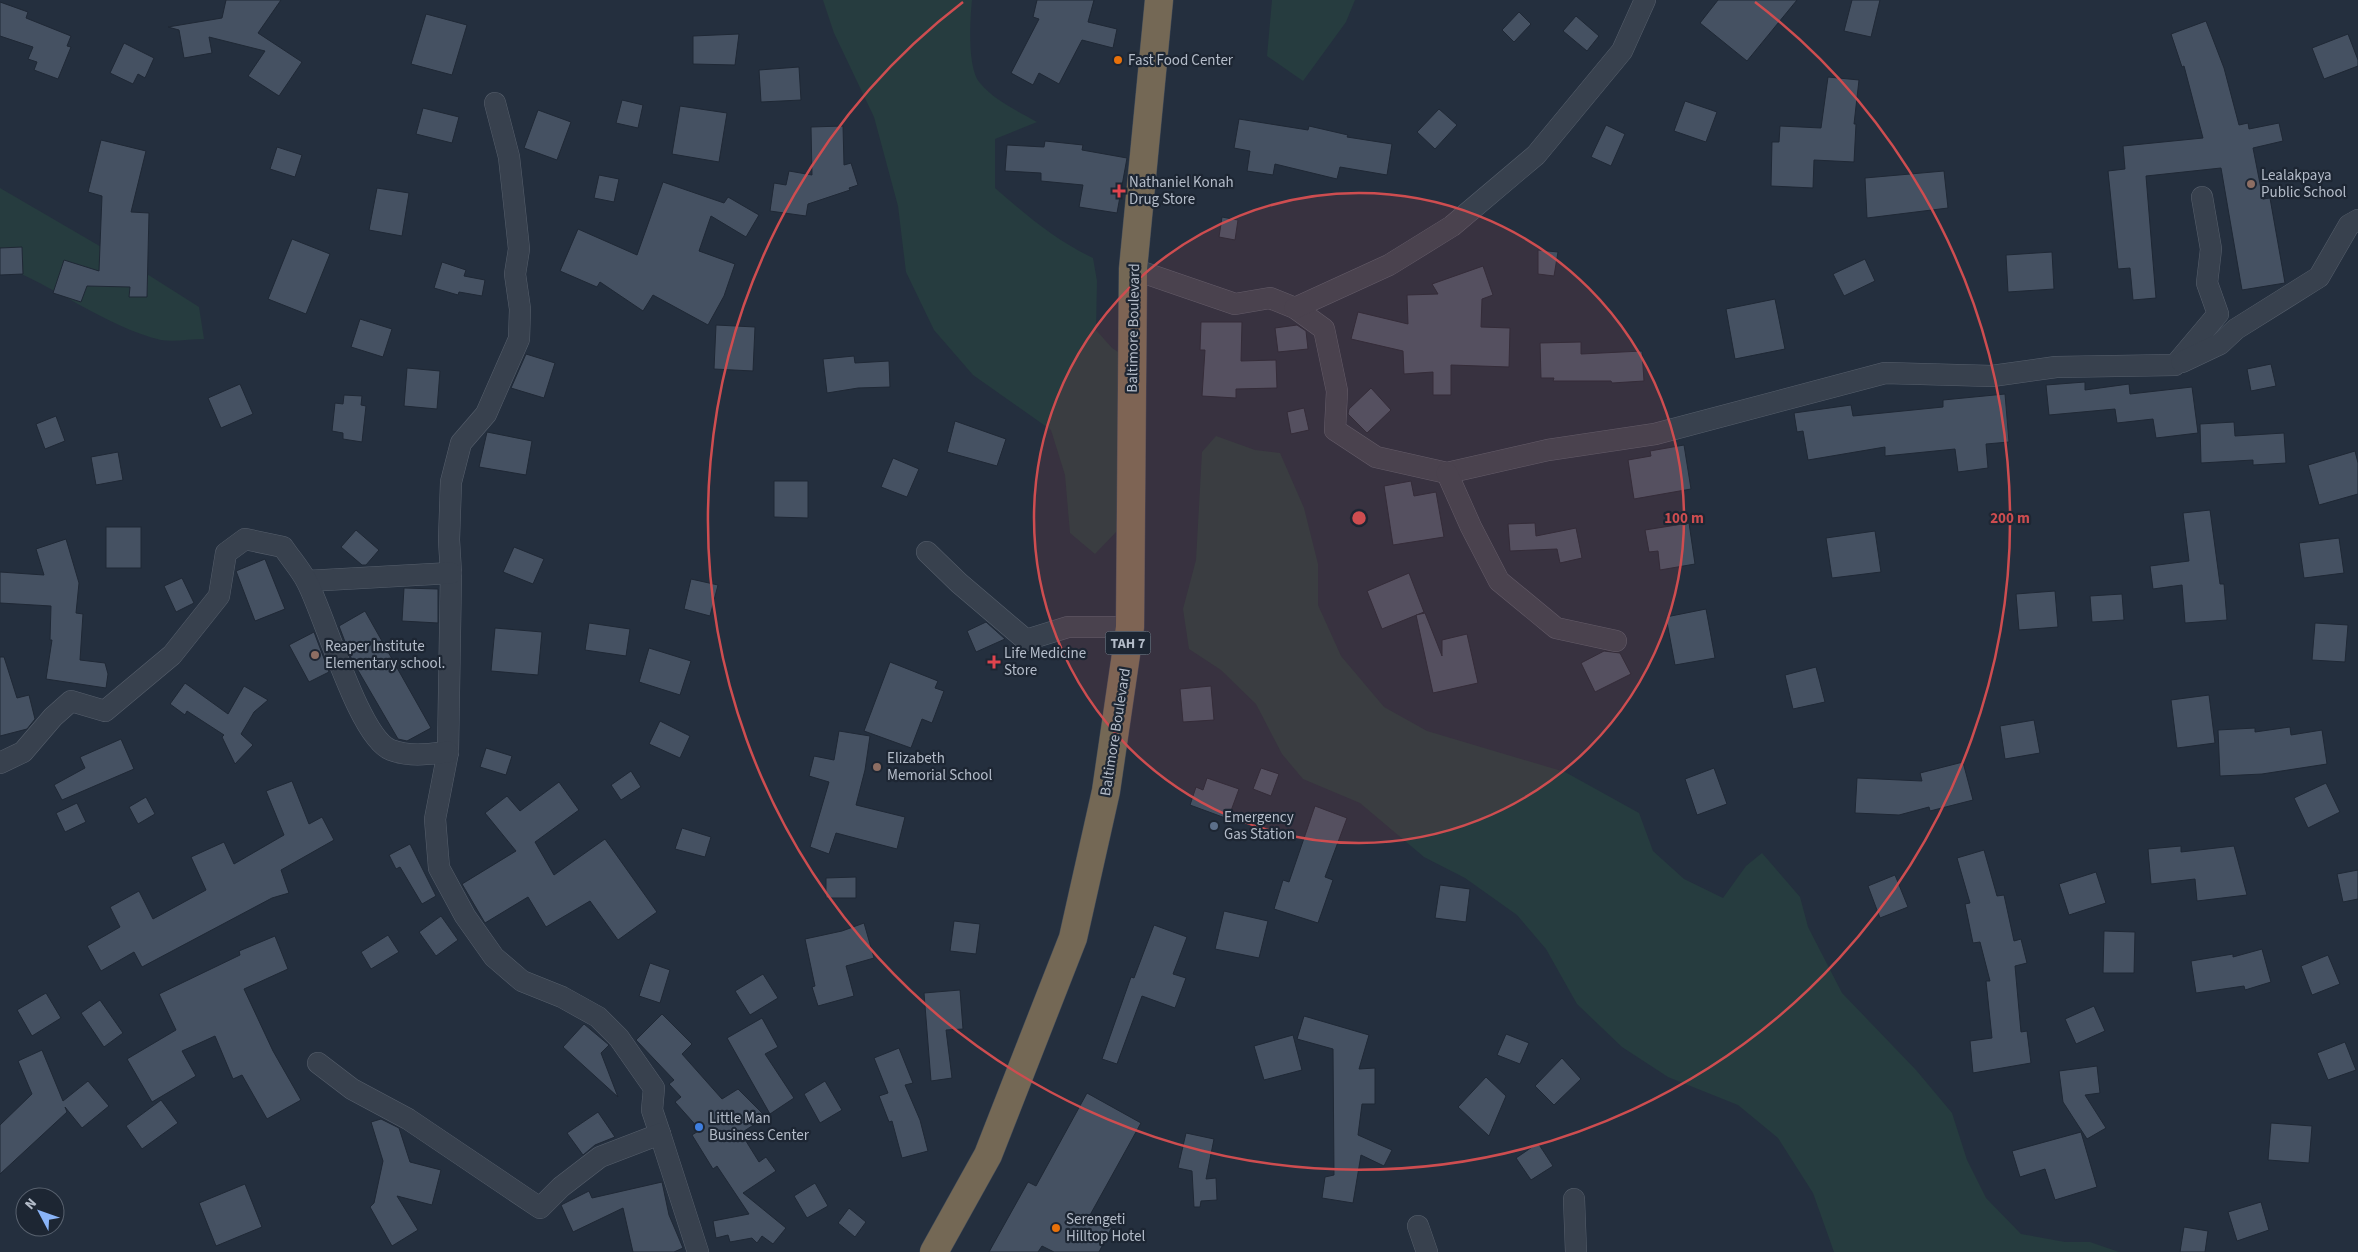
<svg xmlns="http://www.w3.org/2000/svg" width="2358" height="1252" font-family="'Source Sans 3',sans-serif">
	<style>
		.green { fill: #263c3f }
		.building { fill: #455162; stroke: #1f2835 }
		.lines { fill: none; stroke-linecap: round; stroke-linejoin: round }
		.minor-casing { stroke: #565f6c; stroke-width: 22 }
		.highway-casing { stroke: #434c59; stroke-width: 29 }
		.minor { stroke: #38414e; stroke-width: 21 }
		.highway { stroke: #746855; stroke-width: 28 }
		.ring { fill: none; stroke: #ce4d50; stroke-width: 2.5 }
		.food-dot { fill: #e8710a; stroke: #1d2633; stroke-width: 2 }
		.education-dot { fill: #8d6e63; stroke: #1d2633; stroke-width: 2 }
		.health-dot { fill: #e0444e; stroke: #1d2633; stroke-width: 2 }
		.service-dot { fill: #5c6f8a; stroke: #1d2633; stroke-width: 2 }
		.shop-dot { fill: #3f7fe0; stroke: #1d2633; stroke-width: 2 }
		.labels { text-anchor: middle; stroke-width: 4.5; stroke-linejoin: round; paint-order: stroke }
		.shield { fill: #1d2633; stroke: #878f9c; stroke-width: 1 }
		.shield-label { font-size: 14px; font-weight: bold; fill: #b4bcc9 }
		.poi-label { font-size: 15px; fill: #b4bcc9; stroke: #1d2633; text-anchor: start }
		.street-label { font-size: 15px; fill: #b4bcc9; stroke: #1d2633 }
		.centre { fill: #ce4d50; stroke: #1d2633; stroke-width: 2.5 }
		.ring-label { font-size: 15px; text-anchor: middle; font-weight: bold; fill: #ce4d50; stroke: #1d2633; stroke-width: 4.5; stroke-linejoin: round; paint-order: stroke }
	</style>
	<rect width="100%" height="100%" fill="#242f3e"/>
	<g class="green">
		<path d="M 823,0 L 972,0 C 970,20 967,68 980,83 C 995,101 1018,111 1037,122 L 995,139 L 995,188 C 1026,215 1055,240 1093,258 L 1097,281 L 1096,330 L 1112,348 L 1143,368 L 1137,510 L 1095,554 L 1070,533 L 1065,475 L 1051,430 L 973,375 L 934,330 L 906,272 L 898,206 L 874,117 L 834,33 Z"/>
		<polygon points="1272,0 1355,0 1346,22 1303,81 1267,56"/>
		<path d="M 0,188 L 139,269 L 199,307 L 204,339 C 191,339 174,342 161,340 C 106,327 54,285 0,265 Z"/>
		<polygon points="1216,436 1255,450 1280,453 1304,508 1318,564 1318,605 1341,656 1384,707 1427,731 1565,772 1639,813 1653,851 1684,879 1723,898 1746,866 1762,853 1800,897 1808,927 1842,993 1916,1070 1952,1113 1967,1160 1986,1198 2021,1234 2065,1242 2090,1242 2119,1252 1834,1252 1813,1193 1778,1138 1738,1105 1668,1077 1622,1047 1577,1004 1546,949 1517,915 1465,878 1424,857 1360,803 1303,779 1282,754 1256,704 1221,670 1189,649 1183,609 1196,560 1202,452"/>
	</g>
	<g class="building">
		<polygon points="226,0 281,0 258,33 302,62 279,96 248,76 265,51 209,37 212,53 184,58 179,30 168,27 222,18"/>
		<polygon points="1037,0 1094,0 1088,22 1117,29 1113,48 1082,40 1059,84 1039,73 1033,85 1011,73 1039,19 1033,17"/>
		<polygon points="1718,0 1797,0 1747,61 1700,23"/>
		<polygon points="1852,0 1880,0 1871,37 1844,31"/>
		<polygon points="0,2 28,12 26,18 71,36 67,46 71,47 58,79 34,70 37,62 28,59 33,47 0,36"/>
		<polygon points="1519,12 1531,24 1514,42 1502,30"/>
		<polygon points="426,14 467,25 452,75 411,64"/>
		<polygon points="1576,16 1599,36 1587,51 1563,31"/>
		<polygon points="2206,21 2224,68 2239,125 2248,123 2249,129 2279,123 2283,141 2253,148 2263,199 2270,198 2285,283 2242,290 2221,168 2146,176 2156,298 2133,300 2130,268 2118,269 2108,171 2125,169 2123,146 2203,138 2184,66 2182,67 2171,34"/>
		<polygon points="739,34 735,65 693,64 693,36"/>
		<polygon points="2348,34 2358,60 2358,66 2324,79 2312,48"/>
		<polygon points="124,43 154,58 145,78 138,74 133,84 110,73"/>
		<polygon points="799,67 801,100 761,102 759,70"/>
		<polygon points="1828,77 1859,80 1854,124 1856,124 1854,162 1814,160 1813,188 1771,186 1772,142 1779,142 1780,126 1821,128"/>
		<polygon points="622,100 643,105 638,128 616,123"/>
		<polygon points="1685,101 1717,112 1706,142 1674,131"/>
		<polygon points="680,106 727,113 719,162 672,154"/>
		<polygon points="423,108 459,117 452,143 416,134"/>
		<polygon points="1439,109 1457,125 1435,149 1417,132"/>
		<polygon points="538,110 571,122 557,160 524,148"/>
		<polygon points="1239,119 1308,130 1309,126 1348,135 1347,137 1392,144 1387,175 1340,167 1337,179 1275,164 1273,175 1247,171 1250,151 1234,148"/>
		<polygon points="1606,125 1625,134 1611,166 1591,157"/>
		<polygon points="843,126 844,165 851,163 858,185 849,188 850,190 808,204 806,216 770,211 774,183 786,185 789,171 812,175 811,127"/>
		<polygon points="101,140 146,151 131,212 149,213 147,297 129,297 130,287 87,286 81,302 53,293 64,260 99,271 102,196 88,192"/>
		<polygon points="1045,141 1083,145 1082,150 1127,158 1117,213 1079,207 1083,185 1041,181 1041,173 1005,171 1007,145 1044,147"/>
		<polygon points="277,147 302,155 295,177 270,169"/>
		<polygon points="1944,171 1948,208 1867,218 1865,178"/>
		<polygon points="599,175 619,179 614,202 594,198"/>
		<polygon points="663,182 724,203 728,197 759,215 746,237 711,216 699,251 735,264 724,296 708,325 653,295 643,311 600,282 597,287 560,271 578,229 637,255"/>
		<polygon points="377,188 409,193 402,236 369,230"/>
		<polygon points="1222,217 1238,220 1235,240 1219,237"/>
		<polygon points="292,239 330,254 306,314 268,299"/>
		<polygon points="22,247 23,274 0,275 0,248"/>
		<polygon points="1538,250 1558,252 1554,276 1538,274"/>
		<polygon points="2052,252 2054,289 2008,292 2006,255"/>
		<polygon points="1865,259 1875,281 1844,296 1833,274"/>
		<polygon points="442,262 466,270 464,276 485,280 482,296 459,292 458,295 434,288"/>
		<polygon points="1483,266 1493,295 1482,299 1481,327 1510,328 1509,367 1451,365 1451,395 1433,395 1433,372 1404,374 1403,351 1351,339 1358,312 1408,324 1407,295 1438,294 1432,284"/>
		<polygon points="1775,299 1785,349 1735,359 1726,309"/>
		<polygon points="360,319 392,329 383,357 351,347"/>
		<polygon points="1201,322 1242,322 1241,361 1276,360 1277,388 1236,389 1236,398 1202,396 1205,350 1200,350"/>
		<polygon points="716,325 755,327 753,371 714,369"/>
		<polygon points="1297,325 1306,331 1308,349 1278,352 1275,328"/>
		<polygon points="1581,342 1581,354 1642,351 1644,381 1612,383 1611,381 1553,381 1554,378 1541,378 1540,343"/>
		<polygon points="526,354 555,363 544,398 511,388"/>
		<polygon points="854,356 855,363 889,361 890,387 858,388 827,393 823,359"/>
		<polygon points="2271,364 2276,386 2251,391 2247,369"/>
		<polygon points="407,368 440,371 437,409 404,406"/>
		<polygon points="2085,382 2085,390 2129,384 2130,394 2192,387 2198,433 2156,438 2153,419 2117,423 2115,409 2049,415 2046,385"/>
		<polygon points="240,384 253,414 221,428 208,398"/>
		<polygon points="1371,388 1391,410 1367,433 1348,414 1349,409"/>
		<polygon points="2005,394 2009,442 1986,444 1988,468 1958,472 1955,449 1885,456 1885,447 1808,460 1803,431 1797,432 1794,413 1851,405 1853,416 1943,407 1943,400"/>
		<polygon points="344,395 362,396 361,405 366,406 362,442 343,439 343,433 332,431 335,403 343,404"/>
		<polygon points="1304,408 1309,430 1291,434 1287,412"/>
		<polygon points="56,416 65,441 45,449 36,424"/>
		<polygon points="955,421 1006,439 997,466 947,452"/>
		<polygon points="2234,422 2235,436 2284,433 2286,463 2253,465 2253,460 2201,463 2200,424"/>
		<polygon points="487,432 532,441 526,475 479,467"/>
		<polygon points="1684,445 1691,489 1634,499 1628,460 1651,456 1650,451"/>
		<polygon points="2355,451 2358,463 2358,494 2319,505 2308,465"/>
		<polygon points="118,452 123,480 96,485 91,457"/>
		<polygon points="893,458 919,469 907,497 881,487"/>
		<polygon points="774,481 808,481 808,518 774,517"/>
		<polygon points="1411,481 1414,496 1436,492 1444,537 1393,545 1384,486"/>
		<polygon points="2210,510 2220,584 2224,584 2227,620 2185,623 2182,585 2153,589 2150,566 2189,561 2183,513"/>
		<polygon points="1535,523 1536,536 1576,528 1582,558 1560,563 1557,549 1510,551 1508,524"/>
		<polygon points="1689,523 1695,564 1660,570 1658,551 1649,552 1645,530"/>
		<rect x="106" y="527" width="35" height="41"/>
		<polygon points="356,530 379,550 366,565 362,565 341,547"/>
		<polygon points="1875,531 1881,572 1832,578 1826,538"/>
		<polygon points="2339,538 2344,573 2304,578 2299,543"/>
		<polygon points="66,539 79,583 76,613 83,614 80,660 105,663 108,674 106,688 46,679 52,640 50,640 51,606 0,603 0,572 44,575 36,549"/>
		<polygon points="514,547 544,559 533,584 503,572"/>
		<polygon points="265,559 285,609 255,621 236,571"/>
		<polygon points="1409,573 1424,612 1382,629 1367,591"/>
		<polygon points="182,578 194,603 176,612 164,586"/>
		<polygon points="691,579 718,585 710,616 684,609"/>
		<polygon points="404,588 438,589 438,623 402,621"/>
		<polygon points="2055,591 2058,627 2019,630 2016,594"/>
		<polygon points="2122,594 2124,620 2092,622 2090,596"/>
		<polygon points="1706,609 1715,658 1675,665 1666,617"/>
		<polygon points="365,611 431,728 407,741 398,739 352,660 339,626"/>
		<polygon points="1425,613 1442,656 1442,640 1467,634 1478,683 1433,693 1416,615"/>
		<polygon points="986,622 1005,639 976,652 967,631"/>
		<polygon points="589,623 630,629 626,656 585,650"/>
		<polygon points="2315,623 2348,625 2345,662 2312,660"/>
		<polygon points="495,628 542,632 538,675 491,671"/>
		<polygon points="314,632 329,672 309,682 289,645"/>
		<polygon points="649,648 691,661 680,695 639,682"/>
		<polygon points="1604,651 1620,653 1631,674 1595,692 1581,663"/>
		<polygon points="0,657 4,657 17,698 29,695 35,719 27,729 0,736"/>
		<polygon points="890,662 938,681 935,688 944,691 932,723 922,719 911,748 864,731"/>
		<polygon points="1816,667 1825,702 1793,709 1785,675"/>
		<polygon points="185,683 228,714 244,686 268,700 254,712 241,734 253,745 235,764 222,737 224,735 187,711 185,715 170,704"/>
		<polygon points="1211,686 1214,720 1183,722 1180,689"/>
		<polygon points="2209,695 2215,743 2177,748 2171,700"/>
		<polygon points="2034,720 2040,753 2005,759 2000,726"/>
		<polygon points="660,721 690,736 680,758 649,744"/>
		<polygon points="2290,727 2291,735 2322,730 2327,764 2262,774 2220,776 2218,730 2255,728 2255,732"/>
		<polygon points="839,731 870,736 865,770 856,805 905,817 897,849 836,833 829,854 810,847 829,782 809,776 814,756 834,760"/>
		<polygon points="121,739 134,769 62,800 54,785 85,768 80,757"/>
		<polygon points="486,748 512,756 506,775 480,767"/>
		<polygon points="1963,762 1973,800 1930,811 1929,807 1899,815 1855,813 1857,778 1922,781 1920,773"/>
		<polygon points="1261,768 1279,774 1271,796 1253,789"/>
		<polygon points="1714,768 1727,804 1697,815 1685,779"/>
		<polygon points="631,771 641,787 621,800 611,785"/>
		<polygon points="1207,778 1239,789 1228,819 1190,805 1196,787 1203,790"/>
		<polygon points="292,781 309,824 322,817 334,840 281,870 289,893 272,898 142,967 134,952 101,971 87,946 120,927 110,907 139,891 153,919 206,890 191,857 224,842 234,864 284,835 266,791"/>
		<polygon points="559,782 579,810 535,842 554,875 605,839 657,912 618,940 590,901 546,927 528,897 485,923 462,884 516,851 485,813 507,796 520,811"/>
		<polygon points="2326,783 2340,812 2308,828 2294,798"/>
		<polygon points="146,797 155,814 138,824 129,807"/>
		<polygon points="77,803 86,822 65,832 56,813"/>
		<polygon points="1315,806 1347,818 1325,877 1333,880 1318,923 1274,909 1283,880 1289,882"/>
		<polygon points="682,828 711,837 705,857 675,849"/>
		<polygon points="410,844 436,896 422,904 400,867 396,869 389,855"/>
		<polygon points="2181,846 2181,852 2234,846 2247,895 2197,901 2195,879 2151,884 2148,849"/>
		<polygon points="1984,850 1997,896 2004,895 2014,941 2021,939 2027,963 2015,966 2021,1032 2027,1031 2031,1063 1973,1073 1970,1041 1992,1038 1986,981 1990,981 1980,942 1973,943 1965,904 1970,903 1957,858"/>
		<polygon points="2358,870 2358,899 2343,902 2337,874"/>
		<polygon points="2096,872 2106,903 2069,915 2059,884"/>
		<polygon points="1895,875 1908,907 1880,918 1868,886"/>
		<polygon points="856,877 856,898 826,898 826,878"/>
		<polygon points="1440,885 1470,889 1466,922 1435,918"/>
		<polygon points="1224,911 1268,921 1259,958 1215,949"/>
		<polygon points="441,916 458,940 436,956 419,932"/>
		<polygon points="954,921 980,924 976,954 950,951"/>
		<polygon points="864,923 874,958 846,966 854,996 818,1006 812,987 815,986 805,939 842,931"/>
		<polygon points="1154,925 1187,937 1173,974 1186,978 1175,1008 1142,996 1117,1064 1102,1059 1131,977 1134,978"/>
		<polygon points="2104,931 2135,932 2134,973 2103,973"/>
		<polygon points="388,935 399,952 371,969 361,952"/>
		<polygon points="275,936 288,969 244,989 273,1051 301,1100 267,1119 242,1075 233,1079 215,1036 182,1051 196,1076 152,1102 127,1059 176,1030 159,994 240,955 239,951"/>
		<polygon points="2262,949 2271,982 2245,990 2244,986 2196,993 2191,961 2233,954 2233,957"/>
		<polygon points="2328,955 2340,984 2312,995 2301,966"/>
		<polygon points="650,963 670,970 660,1003 639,996"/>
		<polygon points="763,974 778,998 750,1015 735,991"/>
		<polygon points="960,990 963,1029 946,1030 952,1078 931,1081 924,993"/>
		<polygon points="46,993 61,1018 32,1036 17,1010"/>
		<polygon points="100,1000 123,1033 104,1047 81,1013"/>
		<polygon points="2094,1006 2105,1031 2076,1044 2065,1019"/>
		<polygon points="662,1014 692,1044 682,1054 722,1099 738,1089 766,1117 741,1133 759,1162 766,1157 776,1171 743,1193 786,1228 773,1244 762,1236 757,1243 752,1238 730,1242 728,1235 716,1238 713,1221 749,1214 717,1166 713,1169 692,1135 700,1130 675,1102 681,1097 669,1084 674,1080 636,1040"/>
		<polygon points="1304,1016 1369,1035 1359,1069 1375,1068 1375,1104 1362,1104 1358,1135 1392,1150 1384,1166 1361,1155 1353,1203 1322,1198 1325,1177 1334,1175 1333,1049 1297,1039"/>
		<polygon points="762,1018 778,1047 765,1054 794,1098 770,1114 727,1038"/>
		<polygon points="584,1024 609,1045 601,1053 618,1097 563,1047"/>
		<polygon points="1506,1034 1529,1043 1520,1064 1497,1055"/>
		<polygon points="1293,1035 1302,1070 1264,1080 1254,1046"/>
		<polygon points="2345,1042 2356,1070 2328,1080 2317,1053"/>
		<polygon points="899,1048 913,1083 905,1085 920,1120 928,1151 902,1158 892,1121 889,1122 879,1096 888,1093 874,1058"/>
		<polygon points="42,1050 63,1101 88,1081 109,1106 82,1128 65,1107 67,1112 0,1174 0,1125 32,1094 18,1061"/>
		<polygon points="1562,1058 1581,1079 1554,1105 1535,1086"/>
		<polygon points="2097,1066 2100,1093 2085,1095 2106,1128 2087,1139 2063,1102 2059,1071"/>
		<polygon points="1486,1077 1506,1096 1489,1136 1458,1107"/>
		<polygon points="825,1081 842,1110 820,1123 804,1094"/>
		<polygon points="1087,1093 1141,1123 1090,1215 1112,1227 1099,1252 1054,1252 1042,1246 1038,1252 989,1252 1028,1182 1036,1186"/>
		<polygon points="161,1100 178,1123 142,1149 126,1126"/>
		<polygon points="598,1112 615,1137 595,1145 583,1155 567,1133"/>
		<polygon points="381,1119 399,1128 410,1162 441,1170 432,1205 397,1196 418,1230 392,1246 370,1207 374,1203 383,1161 371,1122"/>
		<polygon points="2271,1123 2312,1126 2309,1163 2268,1160"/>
		<polygon points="2081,1132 2097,1187 2055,1200 2045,1169 2020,1177 2012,1151"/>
		<polygon points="1186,1133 1214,1139 1206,1179 1216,1178 1217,1200 1201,1201 1200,1207 1194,1207 1192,1171 1178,1168"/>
		<polygon points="1538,1143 1553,1166 1531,1180 1516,1158"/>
		<polygon points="662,1182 669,1215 683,1248 674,1252 633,1252 623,1208 573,1232 561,1205 589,1191 592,1198"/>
		<polygon points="815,1183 828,1206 807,1218 794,1196"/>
		<polygon points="245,1184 262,1227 216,1246 199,1203"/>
		<polygon points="2261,1202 2269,1230 2237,1241 2228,1212"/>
		<polygon points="849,1208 866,1222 855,1237 838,1223"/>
		<polygon points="2184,1227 2208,1231 2205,1252 2180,1252"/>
	</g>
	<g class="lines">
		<defs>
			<g id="minor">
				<polyline points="495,103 509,157 513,193 519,249 515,274 520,309 519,339 486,414 461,443 451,482 449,540 451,573 448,752 435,819 439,868 465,916 494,957 522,981 562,997 598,1017 619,1038 654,1088 652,1110 660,1134"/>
				<polyline points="1133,269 1235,304 1270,298 1295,308 1324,329 1337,391 1335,430 1376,457 1447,473 1548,450 1655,434 1885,373 1992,376 2056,367 2175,365 2218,314 2207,283 2211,249 2202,197"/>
				<polyline points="1295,308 1389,265 1452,226 1536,155 1622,51 1645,0"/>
				<polyline points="2182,362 2220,344 2236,329 2319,277 2349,225 2358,220"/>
				<polyline points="1447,473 1471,527 1499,581 1556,628 1616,641"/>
				<polyline points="927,552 959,583 1026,640 1068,627 1130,627"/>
				<polyline points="307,581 451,573"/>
				<path d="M 0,763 L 23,752 L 53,717 L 71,701 L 105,711 L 172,655 L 219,596 L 226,553 L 245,539 L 283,547 C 291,559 301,570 307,582 C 325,616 359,738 391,750 C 409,757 430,754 448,752"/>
				<polyline points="318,1063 352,1089 408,1119 540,1208 561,1187 600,1157 660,1134 698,1252"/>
				<polyline points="1574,1199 1576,1252"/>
				<polyline points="1418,1226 1427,1252"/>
			</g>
			<polyline id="highway" points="934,1252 988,1155 1073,938 1106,791 1130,627 1133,269 1159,0"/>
		</defs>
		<use href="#minor" class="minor-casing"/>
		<use href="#highway" class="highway-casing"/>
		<use href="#minor" class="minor"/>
		<use href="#highway" class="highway"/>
	</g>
	<circle cx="1359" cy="518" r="325" fill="#ce4d50" fill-opacity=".12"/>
	<g class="ring">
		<circle cx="1359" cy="518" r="325"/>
		<path d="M1755 2A651 651 0 1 1 963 2"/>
	</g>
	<g class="food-dot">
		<circle cx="1118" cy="60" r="5"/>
		<circle cx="1056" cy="1228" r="5"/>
	</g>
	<g class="education-dot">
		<circle cx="2251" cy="184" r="5"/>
		<circle cx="315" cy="655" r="5"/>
		<circle cx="877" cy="767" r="5"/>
	</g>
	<g class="health-dot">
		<path d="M1116.5 183.5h5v5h5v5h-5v5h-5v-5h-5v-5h5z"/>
		<path d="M991.5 654.5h5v5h5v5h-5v5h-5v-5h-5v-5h5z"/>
	</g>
	<circle class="service-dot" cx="1214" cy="826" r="5"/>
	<circle class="shop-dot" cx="699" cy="1127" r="5"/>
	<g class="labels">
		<rect class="shield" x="1105.5" y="631.5" width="45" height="23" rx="4"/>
		<g class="shield-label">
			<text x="1128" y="648">TAH 7</text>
		</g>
		<g class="poi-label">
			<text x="1128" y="65">Fast Food Center</text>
			<text x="2261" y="180">Lealakpaya<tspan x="2261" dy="17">Public School</tspan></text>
			<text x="1129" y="187">Nathaniel Konah<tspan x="1129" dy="17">Drug Store</tspan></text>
			<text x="325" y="651">Reaper Institute<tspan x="325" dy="17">Elementary school.</tspan></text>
			<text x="1004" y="658">Life Medicine<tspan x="1004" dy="17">Store</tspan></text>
			<text x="887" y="763">Elizabeth<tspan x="887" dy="17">Memorial School</tspan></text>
			<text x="1224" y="822">Emergency<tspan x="1224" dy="17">Gas Station</tspan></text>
			<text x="709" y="1123">Little Man<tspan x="709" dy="17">Business Center</tspan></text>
			<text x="1066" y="1224">Serengeti<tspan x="1066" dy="17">Hilltop Hotel</tspan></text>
		</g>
		<g class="street-label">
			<text transform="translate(1133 328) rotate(-89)" y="5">Baltimore Boulevard</text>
			<text transform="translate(1115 732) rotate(-81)" y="5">Baltimore Boulevard</text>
		</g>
	</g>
	<circle cx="1359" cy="518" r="8" class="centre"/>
	<g class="ring-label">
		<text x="1684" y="523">100 m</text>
		<text x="2010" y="523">200 m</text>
	</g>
	<g transform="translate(40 1212) rotate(311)"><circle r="24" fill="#1d2633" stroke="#59626f"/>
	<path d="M0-4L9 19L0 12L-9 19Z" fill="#8ab4f8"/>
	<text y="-8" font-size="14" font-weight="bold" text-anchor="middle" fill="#b4bcc9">N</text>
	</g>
</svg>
